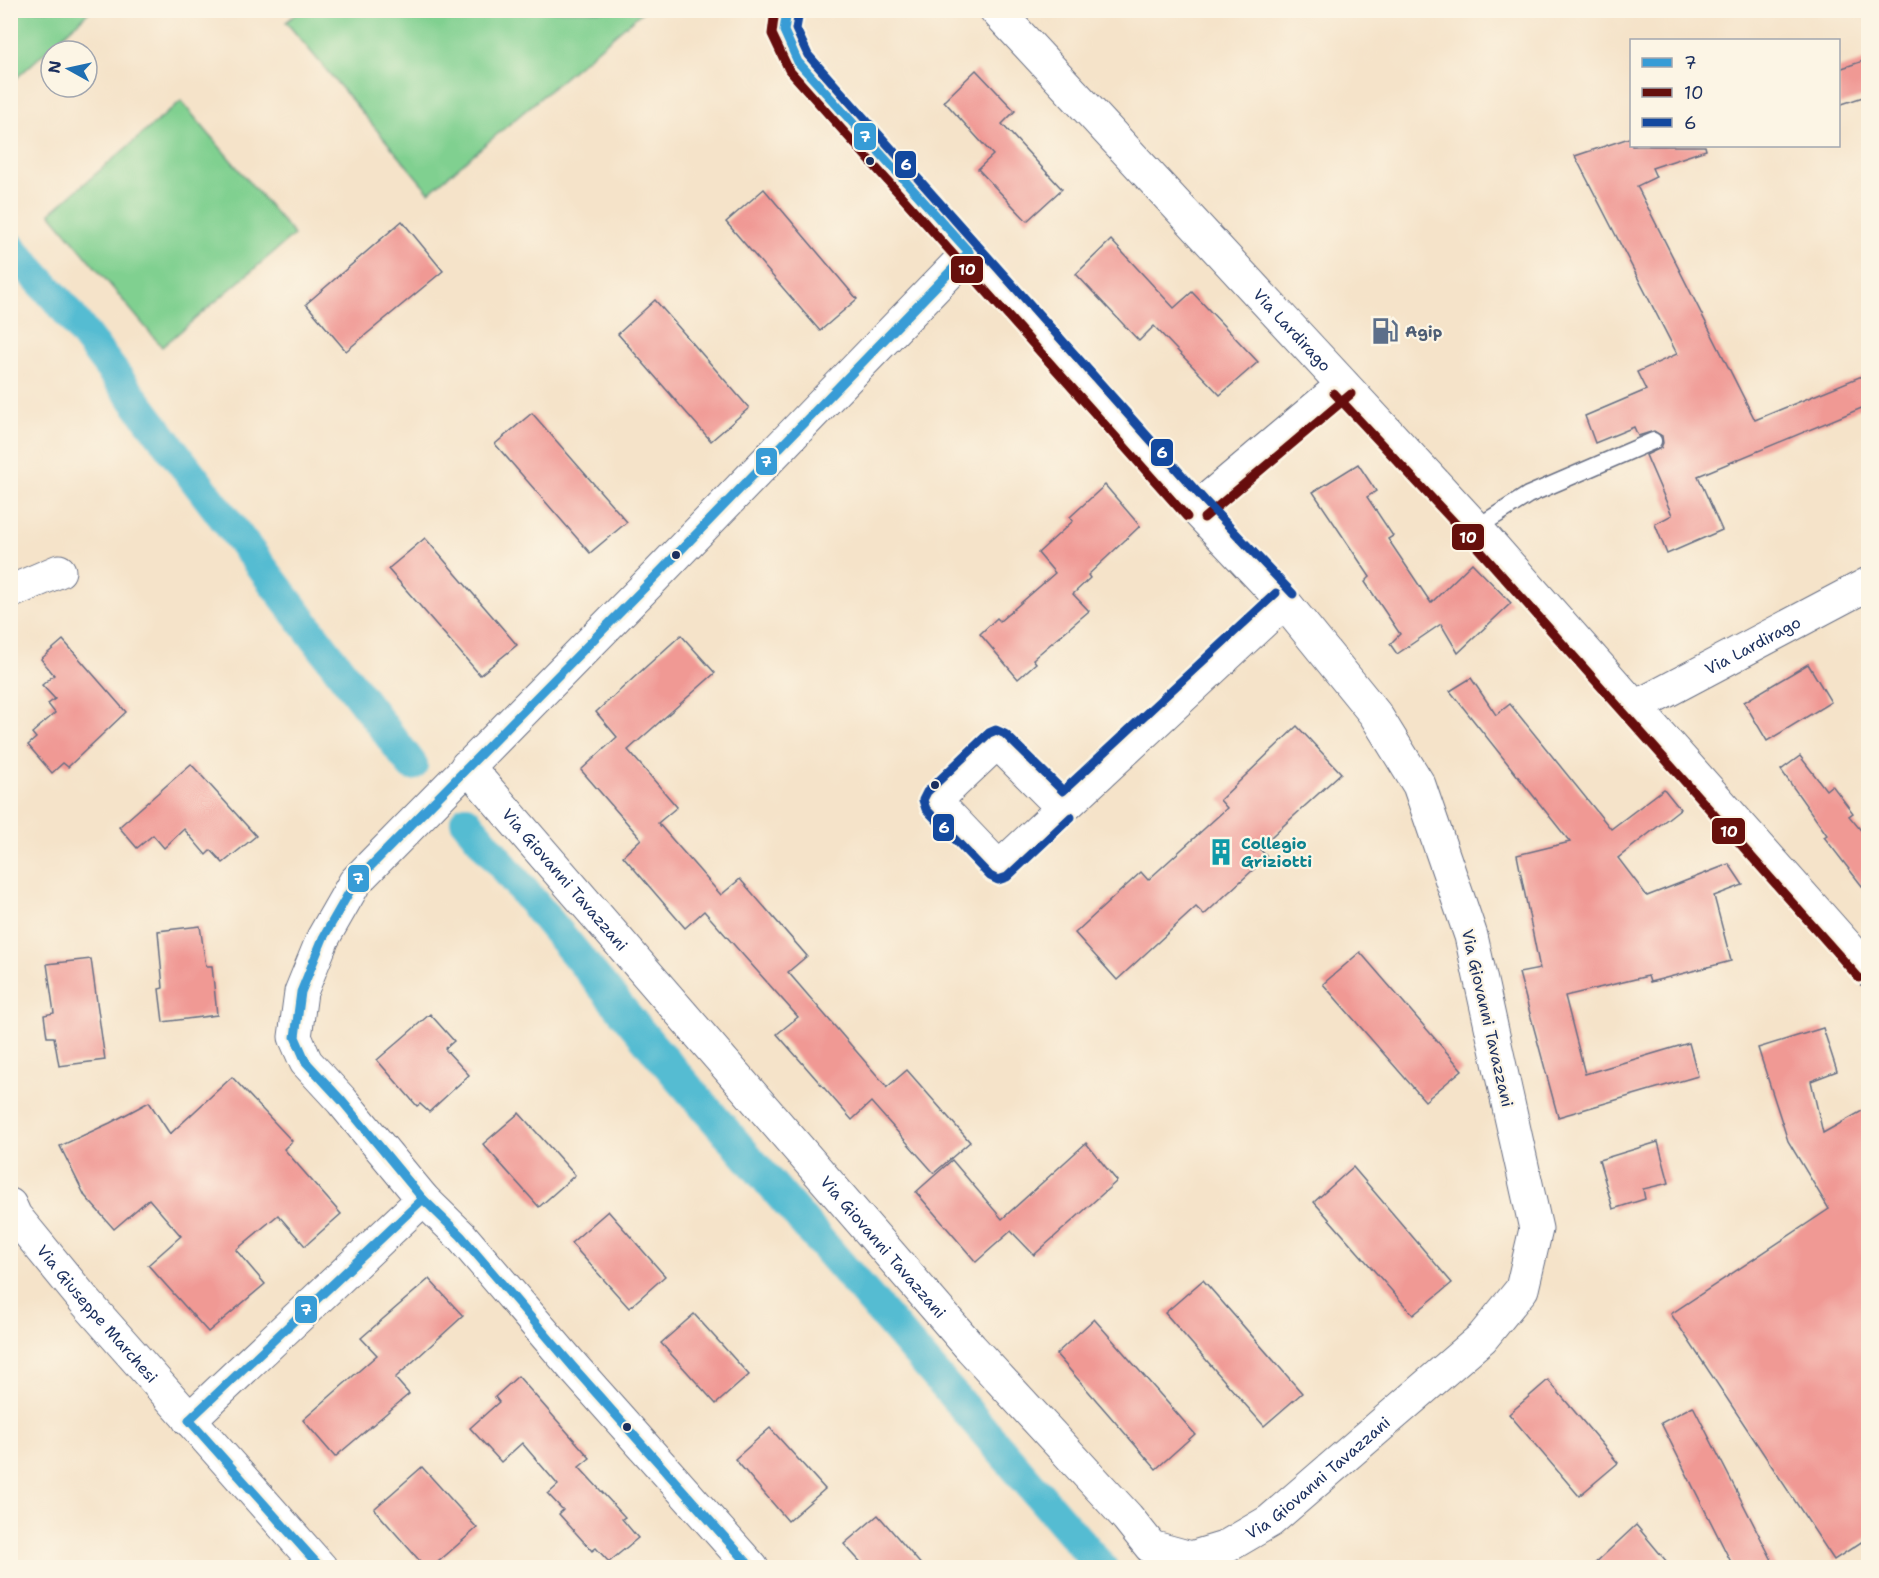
<svg xmlns="http://www.w3.org/2000/svg" width="1879" height="1578" font-family="'Shantell Sans',sans-serif">
	<style>
		.green { fill: #80d090; stroke: #4e8077; stroke-width: 1.5 }
		.lines { fill: none; stroke-linecap: round; stroke-linejoin: round }
		.canal { stroke: #55bcd2; stroke-width: 32 }
		.building { fill: #f09994 }
		.lane-casing { stroke: #676e83; stroke-width: 19 }
		.street-casing { stroke: #676e83; stroke-width: 35 }
		.lane { stroke: #fff; stroke-width: 16 }
		.street { stroke: #fff; stroke-width: 33 }
		.bus-1-casing { stroke: #fcf5e5; stroke-width: 14 }
		.bus-2-casing { stroke: #fcf5e5; stroke-width: 14 }
		.bus-3-casing { stroke: #fcf5e5; stroke-width: 14 }
		.bus-1 { stroke: #379cd6; stroke-width: 9 }
		.bus-2 { stroke: #66100d; stroke-width: 9 }
		.bus-3 { stroke: #13499f; stroke-width: 9 }
		.bus-dot { fill: #1b2f5e; stroke: #fcf5e5; stroke-width: 2 }
		.labels { text-anchor: middle; stroke-width: 4.5; stroke-linejoin: round; paint-order: stroke }
		.street-label { font-size: 16px; fill: #1b2f5e; stroke: #fcf5e5 }
		.service-label { font-size: 16px; font-weight: bold; fill: #4e5e75; stroke: #fcf5e5; text-anchor: start }
		.culture-label { font-size: 16px; font-weight: bold; fill: #0d838f; stroke: #fcf5e5; text-anchor: start }
		.line-badge { stroke: #fcf5e5; stroke-width: 2 }
		.badge-label { font-size: 16px; text-anchor: middle; font-weight: bold; fill: #fff }
	</style>
	<rect width="100%" height="100%" fill="#fcf5e5"/>
	<filter id="ink" filterUnits="userSpaceOnUse"><feTurbulence type="fractalNoise" baseFrequency=".0167" numOctaves="2"/><feDisplacementMap in="SourceGraphic" scale="12" xChannelSelector="R" yChannelSelector="G"/><feConvolveMatrix kernelMatrix="1 2 1 2 8 2 1 2 1" color-interpolation-filters="sRGB"/></filter>
	<filter id="wash" filterUnits="userSpaceOnUse"><feTurbulence type="fractalNoise" baseFrequency=".008" numOctaves="4" result="noise"/><feDisplacementMap in="SourceGraphic" scale="24" xChannelSelector="R" yChannelSelector="G"/><feGaussianBlur stdDeviation="1.35" result="paint"/><feColorMatrix in="noise" values="0 0 0 0 0 0 0 0 0 0 0 0 0 0 0 0 0 1.4 0 .05"/><feComposite in="paint" operator="in"/></filter>
	<g filter="url(#wash)">
		<rect width="100%" height="100%" fill="#f5e3c9"/>
		<g class="green">
			<polygon points="11,10 90,10 90,11 11,83"/>
			<polygon points="300,11 300,10 643,11 429,192 286,22"/>
			<polygon points="181,101 294,235 162,347 50,213"/>
		</g>
		<g class="lines">
			<g class="canal">
				<polyline points="10,247 63,306 412,765"/>
				<polyline points="466,821 651,1045 1102,1568"/>
			</g>
		</g>
		<g id="blocks">
			<g class="building">
				<polygon points="1869,59 1869,95 1839,105 1839,69"/>
				<polygon points="976,70 1015,111 1002,124 1062,189 1027,221 978,169 993,155 944,101"/>
				<polygon points="1632,137 1632,146 1705,146 1706,150 1652,168 1656,177 1637,186 1755,420 1869,373 1869,405 1698,476 1722,530 1667,554 1655,524 1672,515 1646,455 1661,448 1663,443 1662,436 1654,431 1638,436 1634,427 1595,443 1585,416 1646,390 1637,372 1677,354 1575,156"/>
				<polygon points="764,189 857,299 820,331 726,222"/>
				<polygon points="402,221 443,271 346,351 306,304"/>
				<polygon points="1111,240 1174,308 1192,292 1258,362 1220,395 1154,326 1139,341 1076,274"/>
				<polygon points="655,300 749,408 711,441 618,334"/>
				<polygon points="532,413 627,522 590,553 495,444"/>
				<polygon points="1358,464 1376,491 1367,497 1393,536 1388,539 1431,603 1472,563 1511,603 1458,653 1441,624 1397,654 1390,644 1400,634 1365,582 1370,577 1313,492"/>
				<polygon points="1105,485 1140,526 1088,575 1090,578 1073,594 1089,611 1033,659 1036,663 1018,679 980,634 997,618 1000,621 1055,573 1038,553 1073,521 1070,517"/>
				<polygon points="425,538 517,645 480,675 388,569"/>
				<polygon points="681,635 715,673 628,750 677,807 658,823 721,895 740,879 807,956 788,972 887,1087 886,1088 907,1070 970,1142 934,1173 871,1102 852,1120 777,1034 798,1017 704,911 685,928 623,856 641,839 581,770 617,737 596,712"/>
				<polygon points="63,640 126,712 68,767 63,763 52,773 28,745 36,738 32,733 55,713 48,704 55,699 42,685 54,675 41,659"/>
				<polygon points="1808,664 1831,702 1767,741 1744,702"/>
				<polygon points="1471,678 1496,715 1510,704 1611,829 1664,789 1680,809 1618,858 1647,896 1729,864 1743,885 1714,896 1731,961 1650,982 1648,976 1565,996 1585,1074 1689,1043 1698,1076 1558,1117 1519,973 1540,969 1517,855 1570,842 1450,691"/>
				<polygon points="1297,726 1341,773 1259,848 1267,857 1204,915 1196,907 1117,980 1075,933 1141,872 1148,880 1227,808 1220,800"/>
				<polygon points="1800,756 1826,790 1832,785 1853,813 1849,816 1869,840 1869,895 1824,837 1827,835 1781,770"/>
				<polygon points="191,764 256,836 223,863 211,850 206,855 184,829 164,848 153,835 137,848 119,827"/>
				<polygon points="200,926 206,966 212,966 217,1015 163,1022 159,989 163,988 158,931"/>
				<polygon points="1360,952 1462,1070 1425,1101 1323,984"/>
				<polygon points="91,959 105,1060 59,1066 54,1037 47,1037 44,1015 54,1013 47,964"/>
				<polygon points="430,1014 454,1041 445,1049 469,1075 429,1112 420,1104 417,1106 377,1060"/>
				<polygon points="1823,1028 1837,1071 1811,1081 1823,1133 1869,1107 1869,1537 1834,1560 1671,1314 1829,1209 1788,1141 1758,1048"/>
				<polygon points="232,1077 292,1141 284,1149 341,1214 305,1246 278,1215 236,1250 265,1284 208,1332 148,1265 181,1236 149,1199 114,1229 85,1196 60,1146 110,1123 149,1102 170,1134"/>
				<polygon points="519,1113 575,1175 539,1207 483,1144"/>
				<polygon points="1658,1142 1669,1183 1643,1189 1645,1199 1613,1209 1599,1160"/>
				<polygon points="1086,1143 1117,1181 1034,1255 1011,1231 976,1262 916,1192 952,1160 1002,1219"/>
				<polygon points="1353,1167 1452,1283 1413,1315 1314,1202"/>
				<polygon points="608,1211 665,1276 629,1308 571,1243"/>
				<polygon points="429,1279 463,1316 395,1378 409,1394 335,1457 303,1420 377,1355 361,1338"/>
				<polygon points="1203,1280 1302,1393 1264,1426 1165,1313"/>
				<polygon points="694,1314 749,1375 716,1404 661,1343"/>
				<polygon points="1094,1319 1195,1434 1156,1469 1056,1354"/>
				<polygon points="518,1376 590,1458 579,1467 625,1517 622,1519 638,1538 609,1562 596,1548 592,1551 559,1514 563,1510 548,1494 558,1485 522,1443 501,1462 470,1428 499,1402 495,1397"/>
				<polygon points="1548,1380 1618,1463 1579,1496 1509,1414"/>
				<polygon points="1693,1406 1776,1568 1734,1568 1661,1423"/>
				<polygon points="770,1428 825,1489 788,1521 735,1459"/>
				<polygon points="422,1467 477,1528 431,1568 426,1568 374,1509"/>
				<polygon points="878,1515 924,1568 866,1568 844,1544"/>
				<polygon points="1636,1525 1672,1568 1590,1568"/>
			</g>
		</g>
	</g>
	<g filter="url(#ink)">
		<use href="#blocks" fill-opacity="0" stroke="#676e83" stroke-width="1.5"/>
		<g class="lines">
			<defs>
				<polyline id="lane" points="1476,528 1528,495 1653,441"/>
				<g id="street">
					<path id="s1" d="M 996,10 L 1476,528 L 1868,970"/>
					<polyline points="1196,509 1343,385"/>
					<polyline points="10,592 59,571"/>
					<path id="s2" d="M 1636,707 L 1868,584"/>
					<path id="s3" d="M 467,766 L 971,1348 L 1127,1517 L 1151,1547 L 1191,1558 L 1224,1548 L 1270,1521 L 1482,1338 L 1522,1289 L 1536,1229 L 1471,936 L 1419,785 L 1375,714 L 1284,602 L 1196,509 L 798,62 L 784,31 L 787,10"/>
					<polyline points="1063,808 999,868 935,801 997,742 1063,808 1284,602"/>
					<path id="s4" d="M 10,1205 L 15,1216 L 84,1300 L 321,1568"/>
					<polyline points="189,1420 423,1199"/>
					<polyline points="752,1568 574,1368 461,1236 423,1199 342,1101 306,1062 295,1037 301,992 323,938 355,882 648,584 969,252"/>
				</g>
			</defs>
			<use href="#lane" class="lane-casing"/>
			<use href="#street" class="street-casing"/>
			<use href="#lane" class="lane"/>
			<use href="#street" class="street"/>
			<defs>
				<g id="bus-1">
					<polyline points="787,10 784,31 798,62 969,252"/>
					<polyline points="189,1420 423,1199"/>
					<polyline points="189,1420 321,1568"/>
					<polyline points="752,1568 574,1368 461,1236 423,1199 342,1101 306,1062 295,1037 301,992 323,938 355,882 648,584 969,252"/>
				</g>
				<g id="bus-2">
					<polyline points="775,10 772,34 789,70 1187,517"/>
					<polyline points="1334,393 1467,536 1859,978"/>
					<polyline points="1204,518 1351,394"/>
				</g>
				<g id="bus-3">
					<polyline points="799,12 796,29 808,55 1205,501 1293,594"/>
					<polyline points="1071,817 1007,877 998,880 990,876 926,809 923,800 927,792 989,733 996,730 1005,734 1063,791 1276,593"/>
				</g>
			</defs>
			<use href="#bus-1" class="bus-1-casing"/>
			<use href="#bus-2" class="bus-2-casing"/>
			<use href="#bus-3" class="bus-3-casing"/>
			<use href="#bus-1" class="bus-1"/>
			<use href="#bus-2" class="bus-2"/>
			<use href="#bus-3" class="bus-3"/>
		</g>
	</g>
	<defs>
		<symbol id="fuel-bare" viewBox="-9 -9 18 18"><path d="M-5.5-6h7V0h2V4h1.3V-2.5L3-4.5l.8-.8L6-3V5H2.5V1h-1V6h-7ZM-4.2-4.7v3.2H.2V-4.7Z" fill="#5c6f8a" stroke="#fcf5e5" stroke-width="2.5" paint-order="stroke"/></symbol>
		<symbol id="building-bare" viewBox="-9 -9 18 18"><path d="M-4-6H4V6H1V3H-1V6H-4ZM-2.5-4.3h1.7v1.8h-1.7ZM.8-4.3h1.7v1.8H.8ZM-2.5-1h1.7V.8h-1.7ZM.8-1h1.7V.8H.8Z" fill="#0f9aa8" stroke="#fcf5e5" stroke-width="2.5" paint-order="stroke"/></symbol>
	</defs>
	<g fill-rule="evenodd">
		<use href="#fuel-bare" x="1366" y="312" width="38" height="38"/>
		<use href="#building-bare" x="1202" y="833" width="38" height="38"/>
	</g>
	<g class="bus-dot">
		<circle cx="870" cy="161" r="5"/>
		<circle cx="676" cy="555" r="5"/>
		<circle cx="935" cy="785" r="5"/>
		<circle cx="627" cy="1427" r="5"/>
	</g>
	<g class="labels">
		<g class="street-label">
			<text dy="6" stroke="none"><textPath href="#s1" startOffset="436">Via Lardirago</textPath></text>
			<text dy="6" stroke="none"><textPath href="#s2" startOffset="132">Via Lardirago</textPath></text>
			<text dy="6" stroke="none"><textPath href="#s3" startOffset="150">Via Giovanni Tavazzani</textPath></text>
			<text transform="translate(1488 1018) rotate(77)" y="6">Via Giovanni Tavazzani</text>
			<text dy="6" stroke="none"><textPath href="#s3" startOffset="636">Via Giovanni Tavazzani</textPath></text>
			<text dy="6" stroke="none"><textPath href="#s4" startOffset="140">Via Giuseppe Marchesi</textPath></text>
			<text dy="6" stroke="none"><textPath href="#s3" startOffset="1232">Via Giovanni Tavazzani</textPath></text>
		</g>
		<g class="service-label">
			<text x="1405" y="337">Agip</text>
		</g>
		<g class="culture-label">
			<text x="1241" y="849">Collegio<tspan x="1241" dy="18">Griziotti</tspan></text>
		</g>
	</g>
	<g class="line-badge">
		<rect x="853" y="122" width="24" height="29" rx="6" fill="#379cd6"/>
		<rect x="894" y="150" width="23" height="29" rx="6" fill="#13499f"/>
		<rect x="950" y="255" width="34" height="29" rx="6" fill="#66100d"/>
		<rect x="1150" y="438" width="24" height="29" rx="6" fill="#13499f"/>
		<rect x="755" y="447" width="23" height="29" rx="6" fill="#379cd6"/>
		<rect x="1451" y="523" width="34" height="28" rx="6" fill="#66100d"/>
		<rect x="932" y="813" width="23" height="29" rx="6" fill="#13499f"/>
		<rect x="1711" y="817" width="35" height="28" rx="6" fill="#66100d"/>
		<rect x="347" y="864" width="23" height="29" rx="6" fill="#379cd6"/>
		<rect x="294" y="1295" width="24" height="29" rx="6" fill="#379cd6"/>
	</g>
	<g class="badge-label">
		<text x="865" y="142">7</text>
		<text x="906" y="170">6</text>
		<text x="967" y="275">10</text>
		<text x="1162" y="458">6</text>
		<text x="766" y="467">7</text>
		<text x="1468" y="543">10</text>
		<text x="944" y="833">6</text>
		<text x="1729" y="837">10</text>
		<text x="358" y="884">7</text>
		<text x="306" y="1315">7</text>
	</g>
	<rect width="1879" height="1578" fill="none" stroke="#fcf5e5" stroke-width="36"/>
	<rect x="1630" y="39" width="210" height="108" fill="#fcf5e5" stroke="#a2a6af" stroke-width="1.5"/>
	<rect x="1642" y="58" width="30" height="9" fill="#379cd6" stroke="#a2a6af" stroke-width="1.5"/>
	<text x="1684" y="69" font-size="18" fill="#1b2f5e">7</text>
	<rect x="1642" y="88" width="30" height="9" fill="#66100d" stroke="#a2a6af" stroke-width="1.5"/>
	<text x="1684" y="99" font-size="18" fill="#1b2f5e">10</text>
	<rect x="1642" y="118" width="30" height="9" fill="#13499f" stroke="#a2a6af" stroke-width="1.5"/>
	<text x="1684" y="129" font-size="18" fill="#1b2f5e">6</text>
	<g transform="translate(69 69) rotate(278)"><circle r="28" fill="#fcf5e5" stroke="#a2a6af" stroke-width="1.5"/>
	<path d="M0-4.5L10 22L0 15L-10 22Z" fill="#1f6fb2"/>
	<text y="-9" font-size="16" font-weight="bold" text-anchor="middle" fill="#1b2f5e">N</text>
	</g>
</svg>
